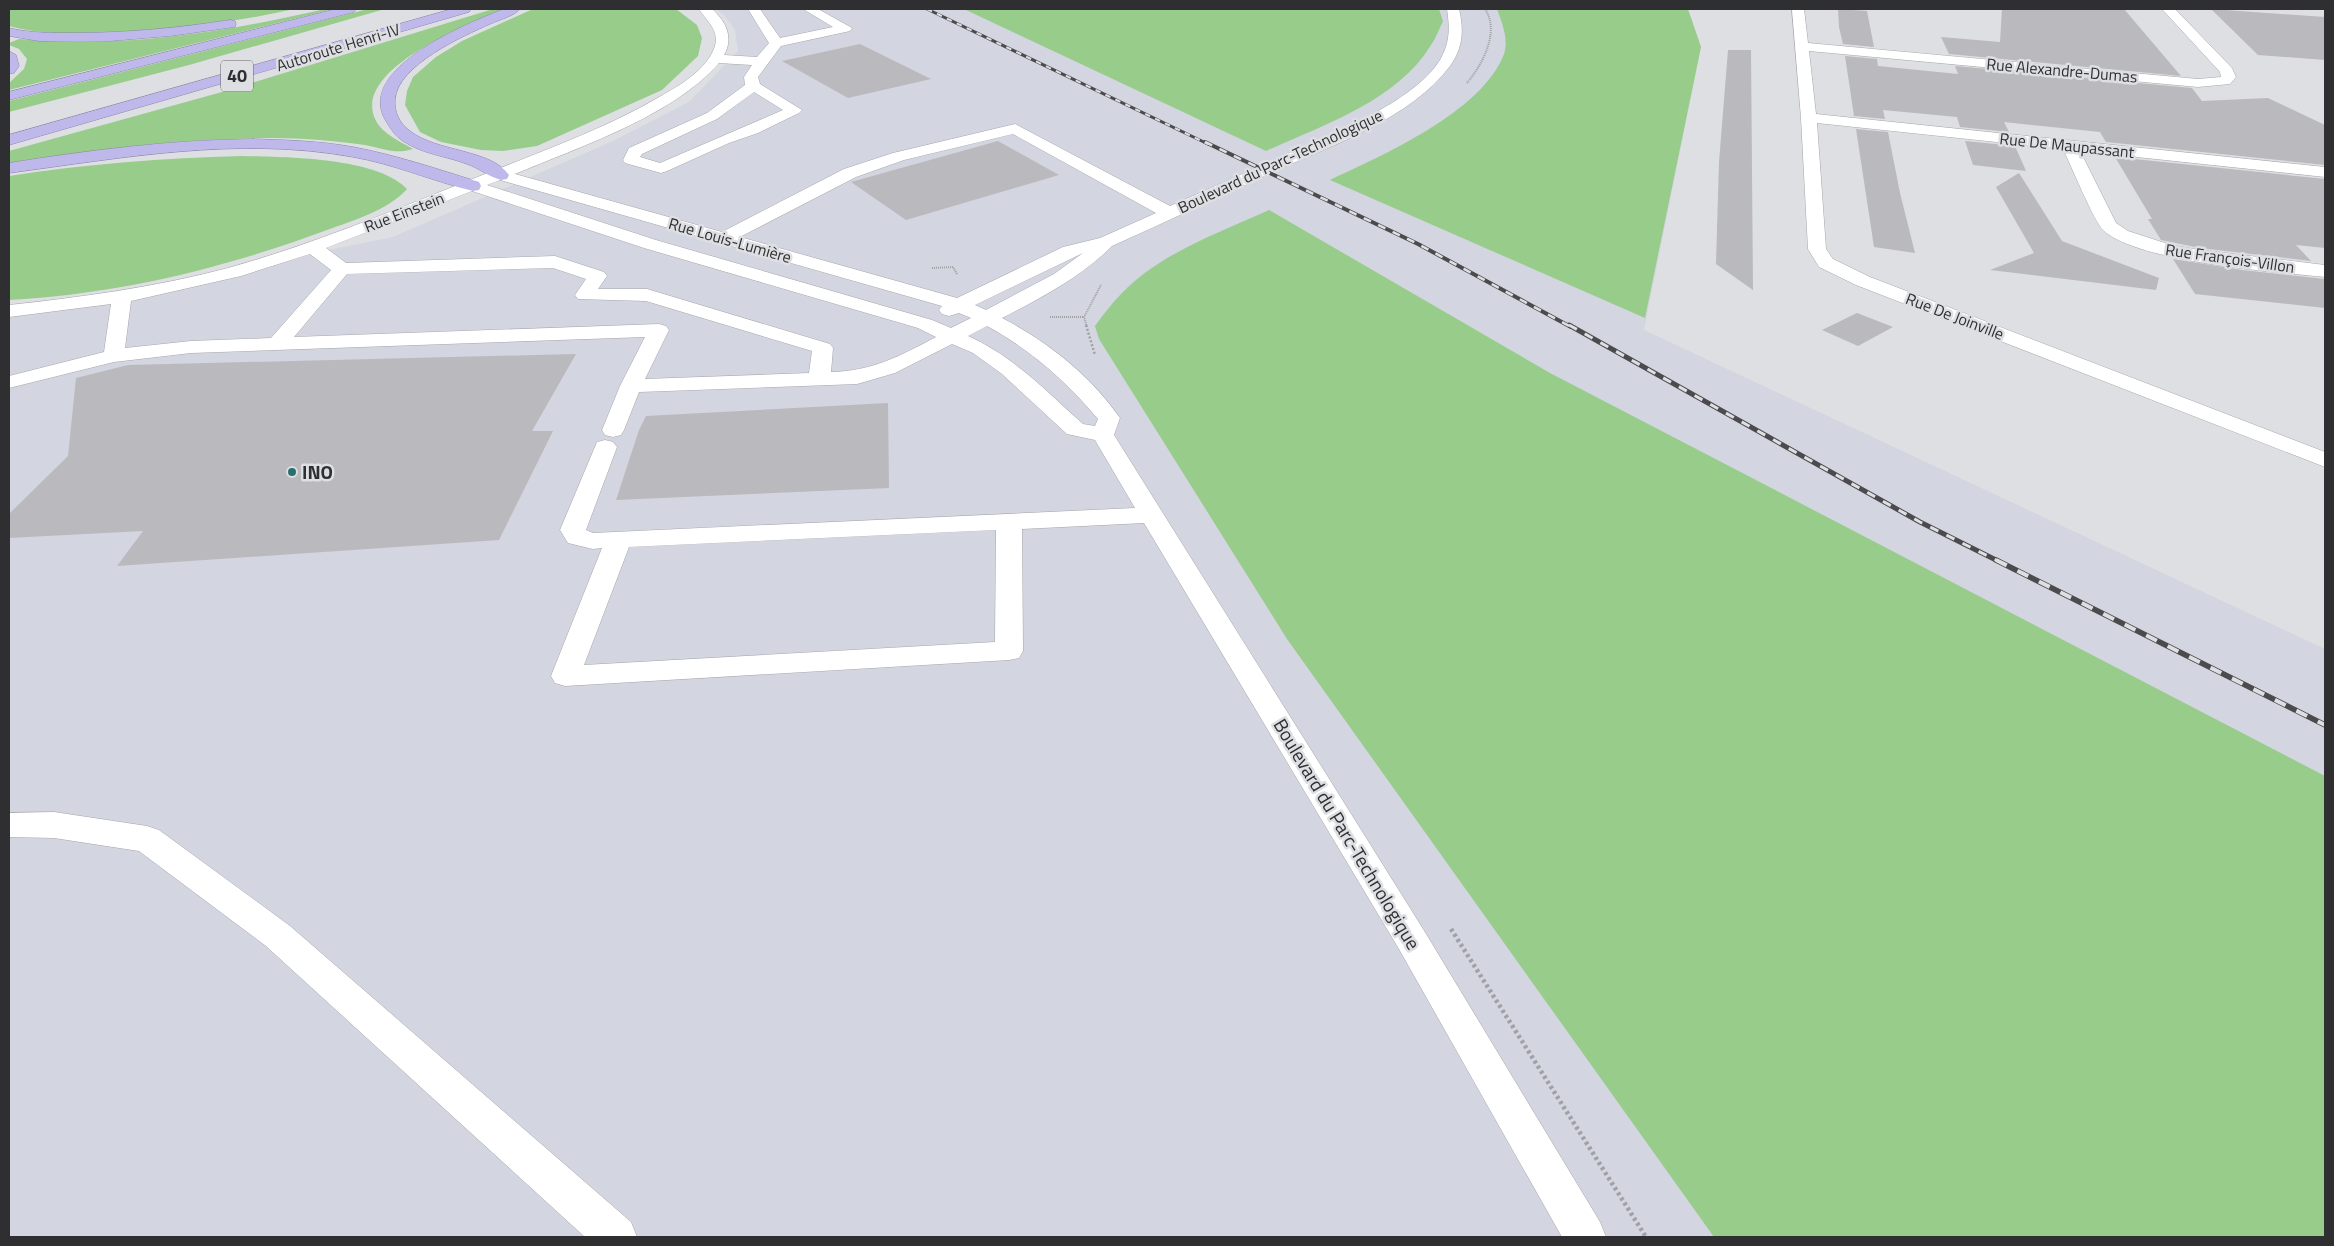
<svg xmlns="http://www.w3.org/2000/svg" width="2334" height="1246" font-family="'Titillium Web',sans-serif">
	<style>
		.built { fill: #d3d5e0 }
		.green { fill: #98cc8b }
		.building { fill: #bab9bd }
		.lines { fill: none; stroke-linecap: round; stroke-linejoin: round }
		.minor-casing { stroke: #a6a7ab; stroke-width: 1 }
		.highway-casing { stroke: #8d88aa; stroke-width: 1 }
		.path-far2 { stroke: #a0a1a4; stroke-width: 2; stroke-dasharray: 1 1; stroke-linecap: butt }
		.path-far1 { stroke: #a0a1a4; stroke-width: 2.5; stroke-dasharray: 2 2; stroke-linecap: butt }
		.path { stroke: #a0a1a4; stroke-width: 4.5; stroke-dasharray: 3 3; stroke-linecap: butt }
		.minor { fill: #fff; fill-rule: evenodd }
		.highway { fill: #bfb8eb; fill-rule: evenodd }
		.rail-far3-casing { stroke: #4b4b4e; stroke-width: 3 }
		.rail-far2-casing { stroke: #4b4b4e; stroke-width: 4 }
		.rail-far1-casing { stroke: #4b4b4e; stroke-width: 5 }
		.rail-casing { stroke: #4b4b4e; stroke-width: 5.5 }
		.rail-far3 { stroke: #dedfe3; stroke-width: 2; stroke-dasharray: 5.5; stroke-linecap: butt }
		.rail-far2 { stroke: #dedfe3; stroke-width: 2.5; stroke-dasharray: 8; stroke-linecap: butt }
		.rail-far1 { stroke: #dedfe3; stroke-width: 3; stroke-dasharray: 9; stroke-linecap: butt }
		.rail { stroke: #dedfe3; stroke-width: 4; stroke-dasharray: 12; stroke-linecap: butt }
		.poi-dot { fill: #26716f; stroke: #dedfe3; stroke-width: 2 }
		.labels { text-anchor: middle; stroke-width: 5; stroke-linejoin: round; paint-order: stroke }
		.far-street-label { font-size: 16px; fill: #2f2f31; stroke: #dedfe3 }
		.shield { fill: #dedfe3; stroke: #646466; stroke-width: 1 }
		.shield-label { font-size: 18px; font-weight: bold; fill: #2f2f31 }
		.poi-label { font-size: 19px; font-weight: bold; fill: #2f2f31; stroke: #dedfe3; text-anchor: start }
		.street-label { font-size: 19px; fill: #2f2f31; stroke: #dedfe3 }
	</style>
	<rect width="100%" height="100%" fill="#dedfe3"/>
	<polygon class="built" points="715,9 1688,9 1701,47 1644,330 2325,649 2325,1237 9,1237 9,311 48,307 393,237 613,141 689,102 738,51 735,30 724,15"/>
	<g class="green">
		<path d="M 9,9 L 294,9 C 238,22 181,28 123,32 C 85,34 46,36 9,26 Z"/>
		<path d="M 325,9 L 333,9 L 9,90 L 9,83 L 24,69 L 27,59 L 19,49 L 9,45 L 9,43 L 19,39 C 122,49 225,32 325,9 Z"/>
		<polygon points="368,9 385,9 189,65 9,112 9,101"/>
		<path d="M 493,9 L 506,9 C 472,23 349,69 376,121 C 383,134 401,142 413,149 C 396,155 382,148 365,145 C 335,141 304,138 274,138 C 184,138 97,150 9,164 L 9,151 L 222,92 Z"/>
		<polygon points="533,9 676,9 697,25 702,38 698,56 662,90 537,146 503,151 481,150 441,142 420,132 405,105 407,91 413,77 436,57 462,41"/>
		<path d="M 964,9 L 1439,9 L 1443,21 C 1439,29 1436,38 1431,45 C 1397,101 1323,125 1266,151 Z"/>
		<path d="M 1497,9 L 1688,9 L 1701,47 L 1645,318 L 1330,180 C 1383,155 1482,112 1504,54 C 1509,39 1502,23 1497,9 Z"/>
		<path d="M 242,156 C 285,157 377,157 407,189 C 387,211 354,220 327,230 C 225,268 118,294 9,300 L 9,176 C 86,164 164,158 242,156 Z"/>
		<path d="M 1269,210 L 1550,373 L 2325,776 L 2325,1237 L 1714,1237 L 1287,639 L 1099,339 L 1095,326 C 1103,315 1112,303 1122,293 C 1162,252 1219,233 1269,210 Z"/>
	</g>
	<g class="building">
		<polygon points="1838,9 1867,11 1874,47 1843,44 1839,27"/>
		<polygon points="2002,9 2124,9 2181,76 1949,54 1941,37 2000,42"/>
		<polygon points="2211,9 2325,17 2325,60 2258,55"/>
		<polygon points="860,44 931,79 848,98 782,61"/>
		<polygon points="1728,50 1751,50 1753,290 1716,264 1719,162"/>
		<polygon points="1845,56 1877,59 1878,66 1958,74 1955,66 2192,88 2202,101 2268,98 2325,125 2325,165 2106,142 2100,132 2004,122 2009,132 1960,127 1957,117 1883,110 1885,119 1854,116"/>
		<polygon points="1856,129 1888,132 1900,193 1915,253 1874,247"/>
		<polygon points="998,141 1059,175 906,220 851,182"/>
		<polygon points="1965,141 2015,146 2026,171 1973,165"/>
		<polygon points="2115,157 2325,179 2325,248 2296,245 2311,261 2200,248 2161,240 2148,219 2152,219"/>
		<polygon points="2019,173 2062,241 2159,278 2156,290 1990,270 2034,253 1996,187"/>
		<polygon points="2173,259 2242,270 2325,279 2325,308 2195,294"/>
		<polygon points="1857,313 1893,327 1858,346 1822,330"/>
		<polygon points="576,354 532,431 553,431 499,540 117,566 143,531 9,538 9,514 68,456 76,378 128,365"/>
		<polygon points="888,403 889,488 616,500 639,430 646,416"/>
	</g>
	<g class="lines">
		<defs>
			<g id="minor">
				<path d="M 699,9 L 712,9 C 726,21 734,38 724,55 L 757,57 L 769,43 L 748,9 L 760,9 L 780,38 L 833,27 L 803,9 L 818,9 L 852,28 L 850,31 L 781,46 L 758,77 L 760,84 L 802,110 L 799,113 L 758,133 L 729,143 L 667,171 L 661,173 L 625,163 L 623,160 L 629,148 L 707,113 L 745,85 L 744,77 L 752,65 L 719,63 C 673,116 579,147 515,174 L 722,232 L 844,169 L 893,153 L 1015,124 L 1170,206 C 1209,189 1247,172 1285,155 C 1331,134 1413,103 1440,60 C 1450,42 1450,29 1447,9 L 1459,9 C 1464,30 1463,48 1450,66 C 1411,118 1333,145 1275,171 C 1221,196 1167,221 1112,246 C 1081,277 1041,298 1002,318 C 1048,342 1090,375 1120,418 L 1114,435 L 1423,929 L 1600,1222 L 1606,1237 L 1562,1237 L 1399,949 L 1144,523 L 1022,529 L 1023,651 L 1019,658 L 1009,660 L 565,686 L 555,683 L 551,676 L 602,548 L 593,549 L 568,543 L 560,530 L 597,442 L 605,440 L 613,442 L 617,447 L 586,530 L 593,533 L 1135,508 L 1095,440 L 1067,434 L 1002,374 L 973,353 L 952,344 L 895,373 L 857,384 L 639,392 L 624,430 L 621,435 L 613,437 L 605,435 L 602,430 L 620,386 L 645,337 L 191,353 L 114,362 L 9,388 L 9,376 L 104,352 L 111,304 L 9,317 L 9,305 C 83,297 156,287 228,268 C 314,244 397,209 480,176 C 540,152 605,129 661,96 C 679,86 704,71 713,51 C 722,32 708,23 699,9 ZM 754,92 L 783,110 L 660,163 L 640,157 L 642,154 L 717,119 ZM 1013,134 L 1156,213 L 1100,238 L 1063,247 L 957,298 L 740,237 L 856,177 L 904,160 ZM 500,180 L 942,306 L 939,310 L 942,314 L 949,316 L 959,313 L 971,318 L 951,328 L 932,320 L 656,240 L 487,185 ZM 472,191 L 644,248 L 918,328 L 936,337 C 900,356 873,371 831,372 L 833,348 L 830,344 L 647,289 L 598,289 L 607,276 L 604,272 L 555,256 L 346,263 L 326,248 ZM 1083,253 L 1054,274 L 986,310 L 975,305 ZM 310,254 L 331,270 L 271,338 L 191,341 L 125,348 L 131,301 L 241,276 ZM 553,268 L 586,279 L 575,295 L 578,299 L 646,301 L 812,351 L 809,373 L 645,379 L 669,330 L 666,326 L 659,324 L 294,337 L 347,274 ZM 987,326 C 1031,350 1065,380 1098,419 L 1095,426 L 1083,424 C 1046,391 1013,356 968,336 ZM 996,530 L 995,642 L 584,665 L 629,547 Z"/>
				<path d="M 1792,9 L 1804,9 L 1808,43 L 2198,79 L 2221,77 L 2220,72 L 2162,9 L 2175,9 L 2232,68 L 2236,77 L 2230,84 L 2198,87 L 1809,51 L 1816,114 L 2325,167 L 2325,177 L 2080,151 L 2116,223 L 2128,231 L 2171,245 L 2200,250 L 2325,265 L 2325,277 C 2275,272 2140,262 2104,231 C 2094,222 2071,165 2063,149 L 1817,123 L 1826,249 L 1833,259 L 1870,277 L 2325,452 L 2325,467 L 1856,285 L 1819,267 L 1808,249 L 1801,118 Z"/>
				<polygon points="54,812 147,826 159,830 290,926 631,1222 637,1237 585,1237 266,946 139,851 54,838 9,837 9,813"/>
			</g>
			<g id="highway">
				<polygon points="336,9 356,9 354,12 9,100 9,92"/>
				<polygon points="452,9 471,9 469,12 9,145 9,135"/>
				<path d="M 504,9 L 520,9 C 514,16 499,20 490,24 C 463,36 398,65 395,99 C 394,112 399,123 410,131 C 436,152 491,149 509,175 L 507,179 L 501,180 C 489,177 479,168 467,164 C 446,156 422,154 403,141 C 395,136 391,129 386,121 C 354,69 468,23 504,9 Z"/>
				<path d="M 230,20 L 235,21 L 236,24 L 235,27 L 170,36 L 110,41 L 39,41 L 9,36 L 9,28 C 30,33 52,33 74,33 C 126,33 178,28 230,20 Z"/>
				<polygon points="9,51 16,55 19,66 14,73 9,74"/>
				<path d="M 253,139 C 286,140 320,141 353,147 C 396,155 437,169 479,182 L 481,186 L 479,190 L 473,191 C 432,181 394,164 353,157 C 238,136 123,158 9,173 L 9,163 C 90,150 171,140 253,139 Z"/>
			</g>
		</defs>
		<use href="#minor" class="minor-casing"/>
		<use href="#highway" class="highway-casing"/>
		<g class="path-far2">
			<path d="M 1467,83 C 1483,64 1500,31 1485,9"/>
			<polyline points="932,268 953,267 957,274"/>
			<polyline points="1050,317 1084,317"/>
			<polyline points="1087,327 1084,317 1101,285"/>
		</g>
		<polyline class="path-far1" points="1086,325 1095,355"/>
		<polyline class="path" points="1451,929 1646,1237"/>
		<use href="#minor" class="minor"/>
		<use href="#highway" class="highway"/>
		<defs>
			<polyline id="rail-far3" points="927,9 1208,144"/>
			<polyline id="rail-far2" points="1205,142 1418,244 1571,327"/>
			<polyline id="rail-far1" points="1569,325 1920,522 1998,561"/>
			<polyline id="rail" points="1996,560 2325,725"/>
		</defs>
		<use href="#rail-far3" class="rail-far3-casing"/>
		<use href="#rail-far2" class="rail-far2-casing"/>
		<use href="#rail-far1" class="rail-far1-casing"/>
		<use href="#rail" class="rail-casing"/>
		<use href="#rail-far3" class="rail-far3"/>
		<use href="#rail-far2" class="rail-far2"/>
		<use href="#rail-far1" class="rail-far1"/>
		<use href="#rail" class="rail"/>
	</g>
	<circle class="poi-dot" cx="292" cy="472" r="5"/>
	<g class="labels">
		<g class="far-street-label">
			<text transform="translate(338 47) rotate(-17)" y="6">Autoroute Henri-IV</text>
			<text transform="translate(2062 70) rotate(5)" y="6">Rue Alexandre-Dumas</text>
			<text transform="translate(2067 145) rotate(6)" y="6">Rue De Maupassant</text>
			<text transform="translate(1280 161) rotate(-25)" y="6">Boulevard du Parc-Technologique</text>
			<text transform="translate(404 212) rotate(-21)" y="6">Rue Einstein</text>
			<text transform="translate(730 240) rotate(16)" y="6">Rue Louis-Lumière</text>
			<text transform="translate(2230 258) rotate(8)" y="6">Rue François-Villon</text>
			<text transform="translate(1955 316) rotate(21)" y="6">Rue De Joinville</text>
		</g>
		<rect class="shield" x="221" y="60.5" width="32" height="31" rx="4"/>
		<g class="shield-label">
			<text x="237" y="82">40</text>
		</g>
		<g class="poi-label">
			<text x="302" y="479">INO</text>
		</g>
		<g class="street-label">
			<text transform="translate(1347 834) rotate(59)" y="7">Boulevard du Parc-Technologique</text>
		</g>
	</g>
	<rect width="2334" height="1246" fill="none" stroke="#2f2f31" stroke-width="20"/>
</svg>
